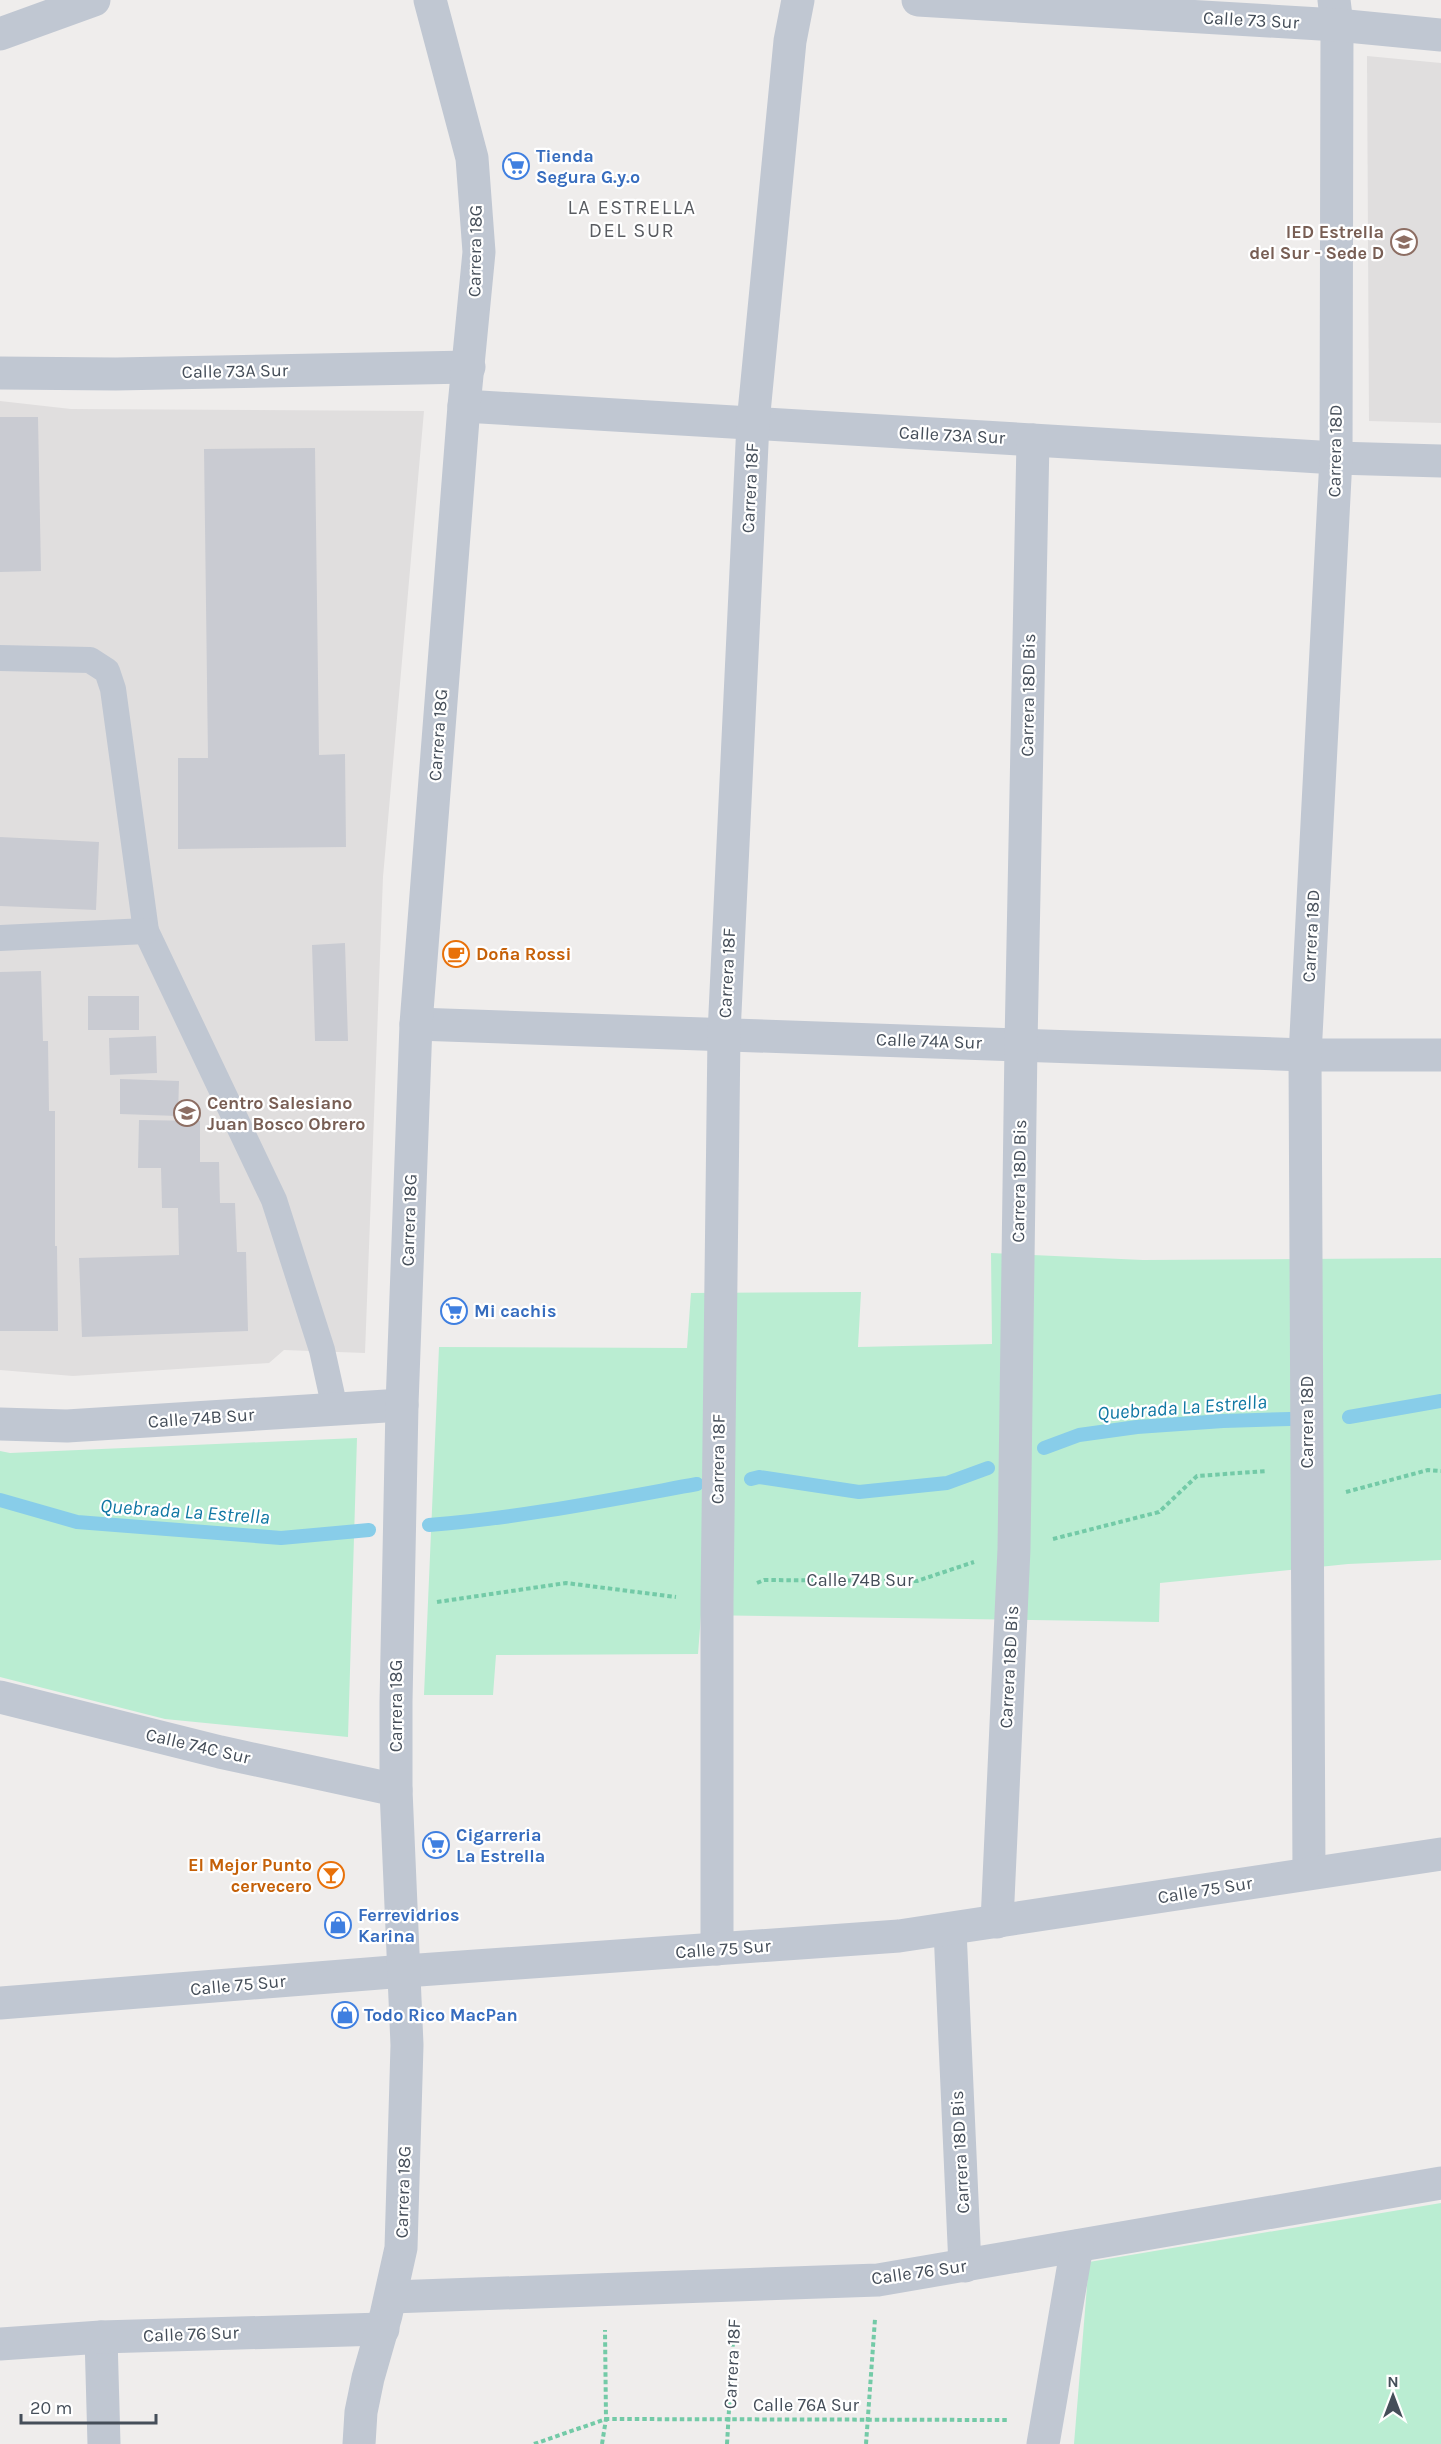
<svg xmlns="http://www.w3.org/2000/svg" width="1441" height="2444" font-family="Karla,sans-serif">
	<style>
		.education { fill: #e0dede }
		.green { fill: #baedd2 }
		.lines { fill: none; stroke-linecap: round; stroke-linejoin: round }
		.stream { stroke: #88cde9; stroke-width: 14 }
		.building { fill: #c9cbd2 }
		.path { stroke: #73caa7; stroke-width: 4; stroke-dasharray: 4.5 3; stroke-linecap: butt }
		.service { stroke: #c0c7d2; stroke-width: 26 }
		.minor { stroke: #c0c7d2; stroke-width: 33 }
		.tertiary { stroke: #c0c7d2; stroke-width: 33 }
		.labels { text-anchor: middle; stroke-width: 4.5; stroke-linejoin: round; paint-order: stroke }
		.street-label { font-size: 18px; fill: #454e59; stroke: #fff }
		.shop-label { font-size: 18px; font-weight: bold; fill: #366cbe; stroke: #fff; text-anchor: start }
		.education-label { font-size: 18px; font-weight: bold; fill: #785e54; stroke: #fff; text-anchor: end }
		.food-label { font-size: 18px; font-weight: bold; fill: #c56008; stroke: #fff; text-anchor: start }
		.neighbourhood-label { font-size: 20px; letter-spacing: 1.5px; fill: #595c61; stroke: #fff }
		.water-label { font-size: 20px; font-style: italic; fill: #0f77a3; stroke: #fff }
	</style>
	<rect width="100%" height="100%" fill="#efedec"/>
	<g class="education">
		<polygon points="1367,56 1441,63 1441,423 1369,421"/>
		<polygon points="0,401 71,409 424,411 383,877 365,1353 284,1350 269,1363 73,1376 0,1370"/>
	</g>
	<g class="green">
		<polygon points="991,1253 1143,1260 1441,1258 1441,1560 1348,1564 1160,1583 1159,1622 701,1615 698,1654 496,1655 493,1695 424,1695 439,1347 687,1348 691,1293 861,1292 858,1347 992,1344"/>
		<polygon points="357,1438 348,1737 165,1719 0,1677 0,1451 10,1453"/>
		<polygon points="1441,2203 1441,2444 1074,2444 1089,2262"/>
	</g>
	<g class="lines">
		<g class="stream">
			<polyline points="1349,1417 1441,1401"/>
			<polyline points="1044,1448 1079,1435 1137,1427 1223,1421 1290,1419"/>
			<polyline points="751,1479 759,1477 859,1492 947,1483 988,1468"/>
			<polyline points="0,1500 77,1522 281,1538 369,1530"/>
			<path d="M 429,1525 C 519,1518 609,1500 697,1484"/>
		</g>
	</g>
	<g class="building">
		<polygon points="0,417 38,417 41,571 0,572"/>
		<polygon points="315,448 319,755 345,754 346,847 178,849 178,758 208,758 204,449"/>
		<polygon points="0,837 99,842 96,910 0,906"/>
		<polygon points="345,943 348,1041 315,1041 312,945"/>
		<polygon points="41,971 43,1041 48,1041 49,1111 55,1111 55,1246 57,1246 58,1331 0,1331 0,972"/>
		<rect x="88" y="996" width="51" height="34"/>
		<polygon points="156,1036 157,1073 110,1075 109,1038"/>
		<polygon points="120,1079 179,1081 178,1116 120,1114"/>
		<polygon points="139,1120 200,1121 200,1162 219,1162 220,1203 235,1203 237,1252 246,1252 248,1331 82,1337 79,1258 179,1255 178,1208 162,1208 161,1168 138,1168"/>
	</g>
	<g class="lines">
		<g class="path">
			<polyline points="1346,1492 1428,1470 1441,1471"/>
			<polyline points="1053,1539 1159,1512 1197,1476 1267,1471"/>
			<polyline points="757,1583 764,1580 917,1581 974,1562"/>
			<polyline points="437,1602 566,1583 676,1597"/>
			<polyline points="534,2444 606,2419 1007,2420"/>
			<polyline points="602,2444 606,2419 605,2330"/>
			<polyline points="727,2444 734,2324"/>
			<polyline points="866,2444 875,2319"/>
		</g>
		<g class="service">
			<polyline points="0,658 90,660 107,671 113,689 146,931 274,1200 322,1350 335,1409"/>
			<polyline points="0,938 146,931"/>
		</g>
		<g class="minor">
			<polyline points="0,34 94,0"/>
			<polyline points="0,373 116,374 469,367"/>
			<polyline points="464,406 1336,458 1441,461"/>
			<polyline points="416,1024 1305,1055 1441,1055"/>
			<polyline points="0,1424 67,1426 402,1405"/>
			<polyline points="0,1697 220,1752 396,1790"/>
			<polyline points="1309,1873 1305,1055 1336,458 1337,25 1334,0"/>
			<polyline points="997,1922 1014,1549 1021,1044 1033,440"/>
			<polyline points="950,1930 965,2266"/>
			<polyline points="717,1949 717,1602 724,1034 753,423 790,41 798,0"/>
			<polyline points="0,2003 405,1971"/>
			<polyline points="391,2297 878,2280 1441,2183"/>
			<polyline points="101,2337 104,2444"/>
			<polyline points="0,2344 101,2337 383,2329"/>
			<polyline points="1043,2444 1077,2246"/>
		</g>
		<g class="tertiary">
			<polyline points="918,0 1337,25 1441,35"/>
			<polyline points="405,1971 899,1936 1441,1854"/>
			<polyline points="359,2444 361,2412 368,2378 386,2315 401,2248 407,2045 396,1790 396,1702 402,1405 416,1024 464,406 479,252 472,158 430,0"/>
		</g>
	</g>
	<defs>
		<symbol id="supermarket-ring" viewBox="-11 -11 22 22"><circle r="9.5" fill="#fff" stroke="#3f7fe0" stroke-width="1.5"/><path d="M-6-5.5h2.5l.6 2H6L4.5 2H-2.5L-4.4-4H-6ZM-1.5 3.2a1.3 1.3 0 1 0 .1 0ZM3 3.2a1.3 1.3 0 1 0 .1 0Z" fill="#3f7fe0"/></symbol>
		<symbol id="school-ring" viewBox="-11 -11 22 22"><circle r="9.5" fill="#fff" stroke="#8d6e63" stroke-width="1.5"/><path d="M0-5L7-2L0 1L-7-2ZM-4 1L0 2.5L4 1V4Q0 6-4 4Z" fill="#8d6e63"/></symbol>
		<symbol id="cafe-ring" viewBox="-11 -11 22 22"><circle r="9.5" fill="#fff" stroke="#e8710a" stroke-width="1.5"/><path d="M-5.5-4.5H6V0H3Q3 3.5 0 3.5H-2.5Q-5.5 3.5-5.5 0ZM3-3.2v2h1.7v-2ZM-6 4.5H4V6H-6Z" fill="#e8710a"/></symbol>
		<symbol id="university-ring" viewBox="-11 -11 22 22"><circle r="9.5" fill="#fff" stroke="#8d6e63" stroke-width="1.5"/><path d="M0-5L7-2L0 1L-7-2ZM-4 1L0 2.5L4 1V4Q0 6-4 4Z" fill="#8d6e63"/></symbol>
		<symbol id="bar-ring" viewBox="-11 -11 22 22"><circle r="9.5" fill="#fff" stroke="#e8710a" stroke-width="1.5"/><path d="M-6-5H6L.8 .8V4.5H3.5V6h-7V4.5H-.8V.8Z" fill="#e8710a"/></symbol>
		<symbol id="shop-ring" viewBox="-11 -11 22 22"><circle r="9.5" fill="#fff" stroke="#3f7fe0" stroke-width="1.5"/><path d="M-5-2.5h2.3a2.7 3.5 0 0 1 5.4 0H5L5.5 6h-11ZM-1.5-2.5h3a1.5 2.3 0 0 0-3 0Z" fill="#3f7fe0"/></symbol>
	</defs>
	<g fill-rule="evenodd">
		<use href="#supermarket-ring" x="501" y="151" width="30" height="30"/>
		<use href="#school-ring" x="1389" y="227" width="30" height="30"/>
		<use href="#cafe-ring" x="441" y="939" width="30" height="30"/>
		<use href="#university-ring" x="172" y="1098" width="30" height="30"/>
		<use href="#supermarket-ring" x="439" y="1296" width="30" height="30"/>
		<use href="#supermarket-ring" x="421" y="1830" width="30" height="30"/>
		<use href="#bar-ring" x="316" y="1860" width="30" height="30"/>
		<use href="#shop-ring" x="323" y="1910" width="30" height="30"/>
		<use href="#shop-ring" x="330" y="2000" width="30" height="30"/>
	</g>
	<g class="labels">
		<g class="street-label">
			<text transform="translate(1251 20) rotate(3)" y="6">Calle 73 Sur</text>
			<text transform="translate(475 251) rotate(-89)" y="6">Carrera 18G</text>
			<text transform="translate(235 371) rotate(-1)" y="6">Calle 73A Sur</text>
			<text transform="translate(952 435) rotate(3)" y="6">Calle 73A Sur</text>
			<text transform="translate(1335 451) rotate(-89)" y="6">Carrera 18D</text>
			<text transform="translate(750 488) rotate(-87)" y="6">Carrera 18F</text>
			<text transform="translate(1028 695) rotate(-89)" y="6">Carrera 18D Bis</text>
			<text transform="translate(438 735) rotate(-86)" y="6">Carrera 18G</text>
			<text transform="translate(1311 936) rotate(-87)" y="6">Carrera 18D</text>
			<text transform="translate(727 973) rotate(-87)" y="6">Carrera 18F</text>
			<text transform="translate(929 1041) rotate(2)" y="6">Calle 74A Sur</text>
			<text transform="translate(1019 1181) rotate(-89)" y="6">Carrera 18D Bis</text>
			<text transform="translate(409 1220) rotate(-88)" y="6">Carrera 18G</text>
			<text transform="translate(201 1418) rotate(-4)" y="6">Calle 74B Sur</text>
			<text transform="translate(1307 1422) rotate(-90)" y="6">Carrera 18D</text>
			<text transform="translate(718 1459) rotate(-89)" y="6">Carrera 18F</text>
			<text x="860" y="1586">Calle 74B Sur</text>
			<text transform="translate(1009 1667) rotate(-87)" y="6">Carrera 18D Bis</text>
			<text transform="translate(396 1706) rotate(-90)" y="6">Carrera 18G</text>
			<text transform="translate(198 1746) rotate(13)" y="6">Calle 74C Sur</text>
			<text transform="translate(1205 1890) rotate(-9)" y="6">Calle 75 Sur</text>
			<text transform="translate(723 1949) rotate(-4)" y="6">Calle 75 Sur</text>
			<text transform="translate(238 1985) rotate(-5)" y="6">Calle 75 Sur</text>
			<text transform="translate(960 2152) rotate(-93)" y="6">Carrera 18D Bis</text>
			<text transform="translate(403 2192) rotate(-88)" y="6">Carrera 18G</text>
			<text transform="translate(919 2272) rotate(-8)" y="6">Calle 76 Sur</text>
			<text transform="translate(191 2334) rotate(-2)" y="6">Calle 76 Sur</text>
			<text transform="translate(732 2364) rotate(-87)" y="6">Carrera 18F</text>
			<text x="806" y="2411">Calle 76A Sur</text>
		</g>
		<g class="shop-label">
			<text x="536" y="162">Tienda<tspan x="536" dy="21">Segura G.y.o</tspan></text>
			<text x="474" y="1317">Mi cachis</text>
			<text x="456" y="1841">Cigarreria<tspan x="456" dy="21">La Estrella</tspan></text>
			<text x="358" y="1921">Ferrevidrios<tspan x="358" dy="21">Karina</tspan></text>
			<text x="364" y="2021">Todo Rico MacPan</text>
		</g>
		<g class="education-label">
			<text x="1384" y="238">IED Estrella<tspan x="1384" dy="21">del Sur - Sede D</tspan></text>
			<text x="207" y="1109" text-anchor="start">Centro Salesiano<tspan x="207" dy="21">Juan Bosco Obrero</tspan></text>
		</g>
		<g class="food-label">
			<text x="476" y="960">Doña Rossi</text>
			<text x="312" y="1871" text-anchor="end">El Mejor Punto<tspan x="312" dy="21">cervecero</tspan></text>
		</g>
		<g class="neighbourhood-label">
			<text x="632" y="214">LA ESTRELLA<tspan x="632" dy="23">DEL SUR</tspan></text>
		</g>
		<g class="water-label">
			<text transform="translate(1182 1407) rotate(-4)" y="7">Quebrada La Estrella</text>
			<text transform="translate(185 1511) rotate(4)" y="7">Quebrada La Estrella</text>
		</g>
	</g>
	<g transform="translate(1393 2396)" stroke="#ffffff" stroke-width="4.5" paint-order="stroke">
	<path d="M0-4.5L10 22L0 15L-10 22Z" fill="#454e59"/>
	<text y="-9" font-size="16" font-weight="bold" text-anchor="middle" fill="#454e59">N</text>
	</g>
	<path d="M21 2414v9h135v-9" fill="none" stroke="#454e59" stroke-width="3"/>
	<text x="30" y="2414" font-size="18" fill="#454e59" stroke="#ffffff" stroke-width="4.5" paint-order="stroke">20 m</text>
</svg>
